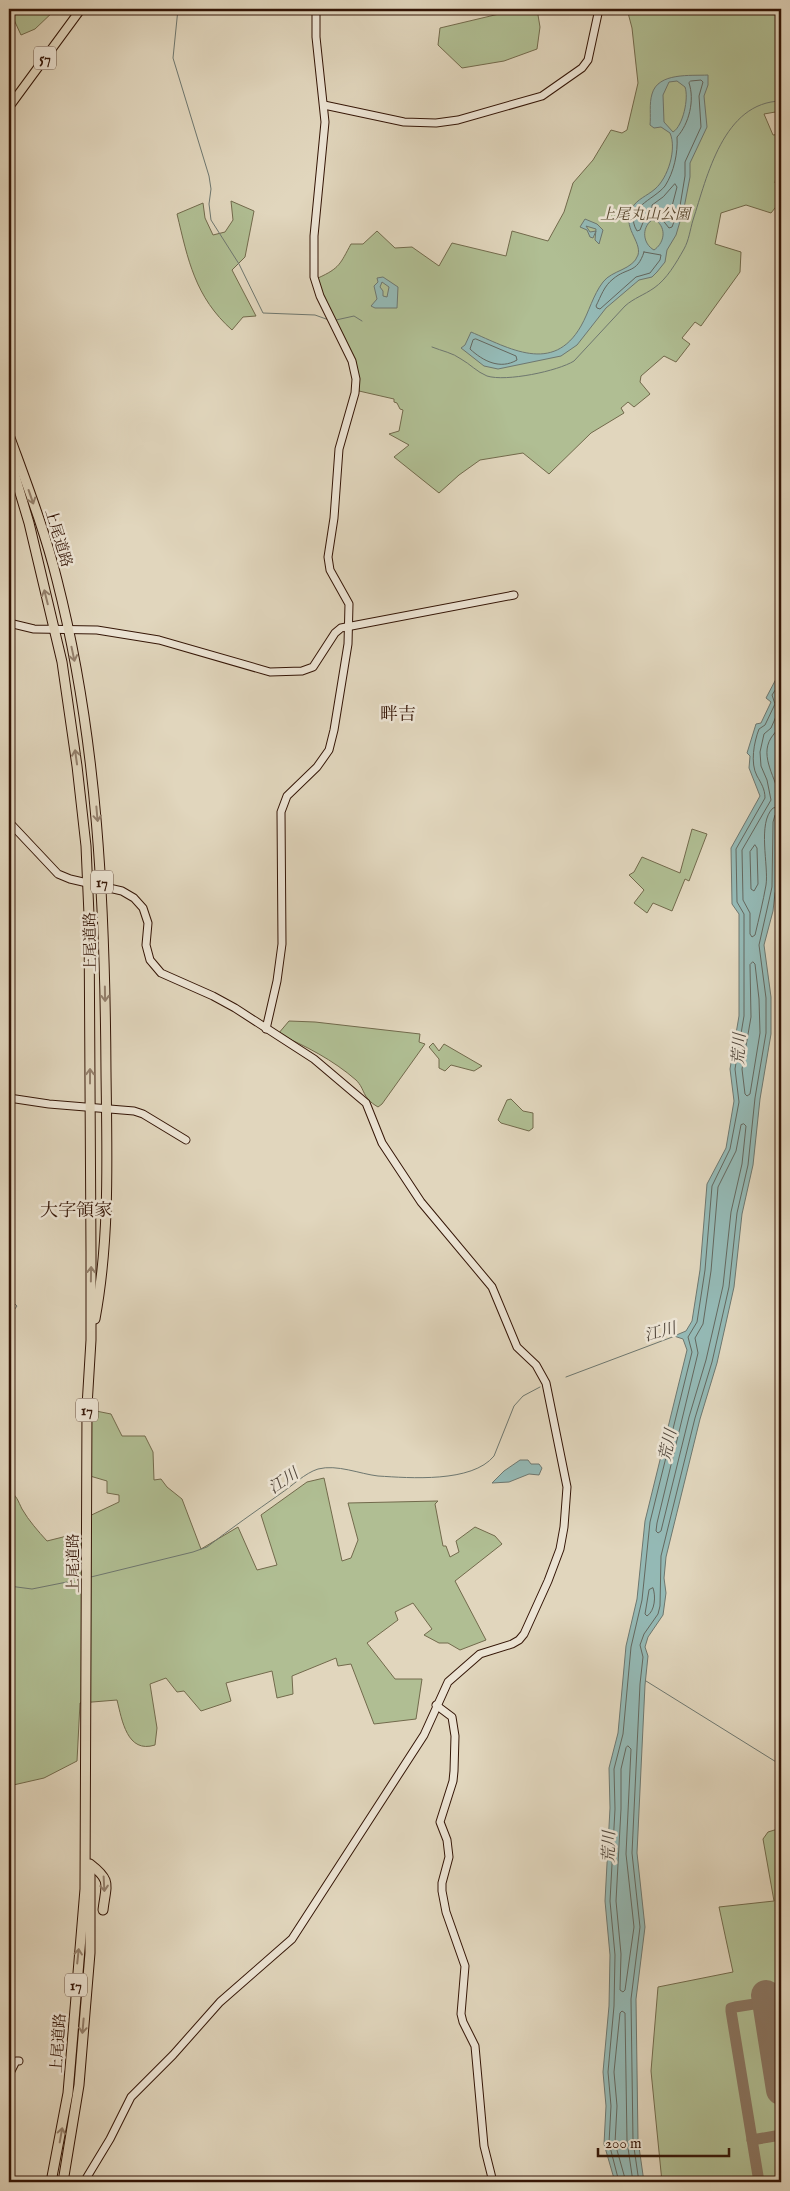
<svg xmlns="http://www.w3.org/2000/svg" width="790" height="2191" font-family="'IM FELL English','Noto Serif JP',serif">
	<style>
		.green { fill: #b0be93; stroke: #726a4c }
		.water { fill: #94b9b5; stroke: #6e776f; fill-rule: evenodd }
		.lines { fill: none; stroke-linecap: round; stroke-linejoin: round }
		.shore { stroke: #64675e; stroke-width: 1 }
		.stream { stroke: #6e776f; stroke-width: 1 }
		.taxiway { stroke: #8a7662; stroke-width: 11 }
		.runway { stroke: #8a7662; stroke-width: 30 }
		.secondary-casing { stroke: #341506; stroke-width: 9 }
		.primary-casing { stroke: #341506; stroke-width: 10 }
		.highway-casing { stroke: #341506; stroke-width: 11 }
		.secondary { stroke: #ece4d4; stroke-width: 7 }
		.primary { stroke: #e1d6bd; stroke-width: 8 }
		.highway { stroke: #e1d6bd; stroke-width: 9 }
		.oneway { stroke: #937f6b }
		.labels { text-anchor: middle; stroke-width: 5; stroke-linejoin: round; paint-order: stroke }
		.shield { fill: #ece4d4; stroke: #6b5344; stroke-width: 1 }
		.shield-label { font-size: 14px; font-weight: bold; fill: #341506 }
		.park-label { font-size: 15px; font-style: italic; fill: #594830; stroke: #ece4d4 }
		.street-label { font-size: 15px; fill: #341506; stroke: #ece4d4 }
		.water-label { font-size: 16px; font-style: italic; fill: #51463b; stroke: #ece4d4 }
		.quarter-label { font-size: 18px; fill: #341506; stroke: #ece4d4 }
	</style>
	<rect width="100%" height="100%" fill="#e1d6bd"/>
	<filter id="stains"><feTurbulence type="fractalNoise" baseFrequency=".004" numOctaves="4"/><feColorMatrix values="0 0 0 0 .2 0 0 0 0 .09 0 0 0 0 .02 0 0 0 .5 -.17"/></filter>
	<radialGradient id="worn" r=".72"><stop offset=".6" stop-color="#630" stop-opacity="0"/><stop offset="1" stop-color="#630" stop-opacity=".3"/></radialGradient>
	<g class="green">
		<polygon points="9,9 56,9 35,29 21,35"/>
		<polygon points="520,9 537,9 540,27 537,49 504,61 462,68 438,45 440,28"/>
		<path d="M 627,9 L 781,9 L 781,111 L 764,114 L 773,135 L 781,134 L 781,171 L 777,170 L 775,183 L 781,183 L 779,203 L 771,213 L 746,205 L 721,213 L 715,244 L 741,252 L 740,272 L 701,326 L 695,322 L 682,338 L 690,344 L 676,362 L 664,356 L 641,376 L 640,382 L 650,394 L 634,407 L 628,402 L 621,408 L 624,413 L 591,433 L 549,474 L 523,453 L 480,460 L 459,475 L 439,493 L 394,457 L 409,445 L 389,434 L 399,431 L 403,410 L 400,409 L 397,403 L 394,402 L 394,399 L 359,391 L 356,362 L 323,298 L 318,278 C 340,268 340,264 351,244 L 363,244 L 377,231 L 395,248 L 412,247 L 439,266 L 452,243 L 506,256 L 512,231 L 548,241 L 564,212 L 573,183 L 593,160 L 611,130 L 622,133 L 627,130 L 638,83 L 632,28 Z"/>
		<path d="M 231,201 L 254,211 L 245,257 L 232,270 L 256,316 L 243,317 L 232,330 C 195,297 188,260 177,214 L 203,203 L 205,218 L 213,235 L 225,232 L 233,220 Z"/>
		<polygon points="692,829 707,834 689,881 685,879 672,911 653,903 647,913 634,903 644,890 629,875 634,872 642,857 680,873"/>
		<path d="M 289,1021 L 315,1022 L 420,1034 L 419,1042 L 425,1044 L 382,1104 L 378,1107 C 361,1097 366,1090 356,1080 C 333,1060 306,1046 278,1034 Z"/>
		<polygon points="433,1043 439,1051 444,1044 482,1066 474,1071 451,1065 445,1071 439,1068 439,1059 429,1047"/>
		<polygon points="511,1099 523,1111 533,1113 533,1128 529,1131 501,1123 498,1120 507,1100"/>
		<path d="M 91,1410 L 111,1414 L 122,1436 L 145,1436 L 153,1452 L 154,1480 L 161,1479 L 167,1487 L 182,1499 L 201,1549 L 238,1527 L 257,1570 L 277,1565 L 261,1515 L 307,1482 L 324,1478 L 342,1561 L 351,1558 L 358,1540 L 348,1503 L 438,1501 L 435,1504 L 443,1546 L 446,1546 L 450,1557 L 459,1552 L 456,1541 L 475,1527 L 495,1536 L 502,1544 L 455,1581 L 486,1640 L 460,1650 L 448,1643 L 439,1643 L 424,1635 L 432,1629 L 413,1603 L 395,1612 L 398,1620 L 367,1643 L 395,1679 L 422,1679 L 416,1719 L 374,1724 L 351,1664 L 338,1666 L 336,1658 L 292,1676 L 293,1694 L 277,1698 L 272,1671 L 226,1683 L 231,1701 L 201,1711 L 184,1691 L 177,1692 L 166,1678 L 150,1684 L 157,1728 L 155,1745 C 127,1754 122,1720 117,1700 L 80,1703 L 77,1761 L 44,1778 L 9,1786 L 9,1490 C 17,1496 18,1501 22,1509 C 29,1521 38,1531 47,1541 L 67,1536 L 70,1542 L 86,1535 L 83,1519 L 119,1502 L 119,1495 L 107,1493 L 107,1481 L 90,1476 Z"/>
		<polygon points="781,1828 781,2045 772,1992 758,1994 759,1999 727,2005 756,2182 662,2182 651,2071 658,1987 733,1972 719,1907 774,1901 763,1839 768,1832"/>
		<polygon points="760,2007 780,2132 755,2136 735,2011"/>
		<polygon points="781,2139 781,2182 763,2182 756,2144"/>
	</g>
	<g class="water">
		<path d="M 708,75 L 708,85 L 704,96 L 707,127 L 690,163 L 690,177 L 684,208 L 676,235 L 667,250 L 665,262 L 657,272 L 652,277 L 639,280 L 606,308 L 577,345 L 561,356 L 498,369 L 484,366 L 461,348 L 465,345 L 471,332 C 509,348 553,375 581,326 C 589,312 593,295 603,282 C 612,270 633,270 638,255 C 642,241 621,227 632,208 C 637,199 647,196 655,189 C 668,178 677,149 670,133 L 661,127 L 654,128 L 650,125 C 651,115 649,104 652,94 C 658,72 691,76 708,75 ZM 677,81 L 685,87 C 689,98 683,126 673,132 L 664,122 L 663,95 L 669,82 ZM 652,220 L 658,222 C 667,231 663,244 654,250 C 643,244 641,228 652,220 Z"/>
		<polygon points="585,219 597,224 603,230 599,244 595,240 596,229 586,226 590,232 596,231 593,238 590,237 587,230 580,227"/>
		<path d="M 383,277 L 398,287 L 397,308 L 375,308 L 371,306 L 377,299 L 374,286 L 378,282 L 377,278 ZM 382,282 L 389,287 L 387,297 L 383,296 L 383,291 L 380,287 Z"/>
		<polygon points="781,674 781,811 776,837 777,888 775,893 773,911 764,945 771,997 771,1034 760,1099 753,1165 742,1214 734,1287 717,1363 700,1419 666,1557 664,1578 666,1593 663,1615 648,1637 645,1647 648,1656 645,1685 637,1853 645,1927 636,1999 638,2140 644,2182 615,2182 604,2144 606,2106 603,2072 609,2006 610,1955 605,1901 610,1808 609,1768 618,1733 626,1646 637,1599 645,1521 687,1350 683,1339 674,1336 686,1331 692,1321 700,1270 707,1184 726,1148 734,1101 730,1069 739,1016 739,914 732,904 731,848 760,796 749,768 750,756 747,753 756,724 761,723 771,702 766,698 776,679"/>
		<polygon points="520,1460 528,1460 531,1464 539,1464 542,1468 539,1475 529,1474 509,1482 492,1483 504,1471"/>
	</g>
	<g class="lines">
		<g class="shore">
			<path d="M 691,81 L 701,80 L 703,82 L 699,96 L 701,127 L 685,162 L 685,176 L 680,206 L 672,227 L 669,228 L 661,218 L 651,215 L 644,220 L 640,230 L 637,231 C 623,208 654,200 665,186 C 674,172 678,153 677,137 C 689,124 695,100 689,83 Z"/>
			<polygon points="675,184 677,187 670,214 652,208 652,205 663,197"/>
			<path d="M 644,252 L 661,255 L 660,260 L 650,273 L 636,277 L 600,309 L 597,308 L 596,306 C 601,296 604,286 613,279 C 627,267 637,274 644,252 Z"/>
			<path d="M 476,339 L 516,356 L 517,360 C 500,370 483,361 470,349 L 473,340 Z"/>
			<path d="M 781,705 L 771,728 L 764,734 L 760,752 L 761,766 L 767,780 L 771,800 L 742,850 L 743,900 L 750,913 L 750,934 L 752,937 L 755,935 C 759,918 763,902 766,885 C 769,866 757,823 773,808 L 781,806"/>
			<path d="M 781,721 C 779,729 775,732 771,738 C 759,757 777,779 779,797 L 781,798"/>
			<polygon points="755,845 757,848 758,884 754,891 751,889 750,852"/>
			<polygon points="753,962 755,964 759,999 760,1033 750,1094 747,1096 745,1094 742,1069 751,1017 750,965"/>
			<polygon points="744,1124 746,1126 742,1164 731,1212 723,1286 706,1360 689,1417 661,1531 658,1533 656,1531 657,1523 698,1353 695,1338 703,1324 711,1271 718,1187 736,1151 741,1125"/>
			<path d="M 653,1588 C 656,1596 655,1611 647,1616 L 645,1614 L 649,1590 Z"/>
			<polygon points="628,1746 631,1749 626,1854 634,1927 625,1990 623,1992 620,1990 621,1954 616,1901 621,1809 621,1769 626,1748"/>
			<path d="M 619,2182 L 609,2143 L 611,2106 L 608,2072 L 614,2006 L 615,1955 L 610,1901 L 615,1809 L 614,1769 L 623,1734 L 631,1647 L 642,1600 L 650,1522 L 692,1352 L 688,1337 L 697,1322 L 705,1270 L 712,1186 L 730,1149 L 739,1102 L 735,1069 L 744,1016 L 744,914 L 737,902 L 736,849 L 765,798 C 765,789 761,783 757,776 C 750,763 754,742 759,729 L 765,725 L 775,704 L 772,695 L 781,681"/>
			<polyline points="626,2182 615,2143 617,2106 614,2072 620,2013 622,2011 625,2013 627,2141 633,2182"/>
			<polyline points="639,2182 633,2141 631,1999 640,1927 632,1853 640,1684 643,1657 640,1645 644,1634 658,1614 660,1606 661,1556 695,1418 712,1362 729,1287 737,1213 748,1165 755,1098 766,1033 766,998 759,945 772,887 773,822 775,815 781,812"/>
		</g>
		<g class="stream">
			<polyline points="178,9 173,58 209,176 211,189 209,204 211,220 239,264 263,313 315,315 329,320"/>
			<polyline points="336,320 354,316 362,321"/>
			<path d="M 432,347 C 442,351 453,353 461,359 C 470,364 477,372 487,376 C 506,382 558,371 574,361 L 625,306 C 634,298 644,295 654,288 C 667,279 676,263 684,249 C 689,240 690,230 693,220 C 707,177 723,102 781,101"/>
			<polyline points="9,1298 17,1306 9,1317"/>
			<polyline points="566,1377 675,1336"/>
			<path d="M 91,1577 L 193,1552 L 207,1547 C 230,1529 256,1511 280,1494 C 292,1486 305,1473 318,1469 C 337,1464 360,1474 378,1476 C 410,1478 472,1483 494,1456 L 514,1406 L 523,1396 L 540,1387"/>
			<polyline points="9,1586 32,1589 82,1579"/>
			<polyline points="646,1681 781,1765"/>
		</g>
		<g class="taxiway">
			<polyline points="752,2140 781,2135"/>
			<polyline points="759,2182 731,2011 731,2008 735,2007 767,2002"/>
		</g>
		<polyline class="runway" points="766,1995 781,2090"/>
		<defs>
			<g id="secondary">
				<polyline points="324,105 404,122 436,123 458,120 542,96 582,68 588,60 599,9"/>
				<polyline points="9,623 34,629 97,630 159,640 270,672 302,671 313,667 335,633 341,628 514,595"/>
				<polyline points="9,822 58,874 70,879 122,891 134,898 143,908 148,923 146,945 150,960 161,973 213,996 235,1008 314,1059 366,1103 382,1143 421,1202 492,1287 517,1347 536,1365 546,1383 567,1487 564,1527 560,1549 548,1581 524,1634 519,1640 512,1644 480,1654 448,1682 424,1735 292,1939 220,2002 173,2055 131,2097 110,2139 84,2182"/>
				<polyline points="266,1029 277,981 282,944 281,812 287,796 317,767 329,750 334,730 348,644 349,604 330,570 328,557 334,518 339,449 355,393 356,379 352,361 320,296 314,277 314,236 325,122 316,37 316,9"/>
				<polyline points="9,1098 49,1104 134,1111 143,1114 186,1140"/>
				<polyline points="436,1705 452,1717 455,1736 454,1771 453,1781 440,1822 447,1840 449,1857 442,1883 442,1891 446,1912 465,1966 461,2014 463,2022 475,2046 484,2146 493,2182"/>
				<polyline points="9,2075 16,2061 19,2061"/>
			</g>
			<polyline id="primary" points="9,107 81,9"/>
			<g id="highway">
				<path d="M 9,435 C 26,482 45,531 57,580 C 98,741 105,906 106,1072 C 107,1155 110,1238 95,1319"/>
				<polyline points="9,456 29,523 62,662 77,766 86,846 89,915 91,1251 91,1340 87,1406 85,1889 68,2093 51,2182"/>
				<path d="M 90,1864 C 112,1881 106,1884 103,1910"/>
				<polyline points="63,2182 79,2085 90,1953 90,1873"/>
			</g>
		</defs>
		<use href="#secondary" class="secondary-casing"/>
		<use href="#primary" class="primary-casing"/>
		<use href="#highway" class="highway-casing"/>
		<use href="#secondary" class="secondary"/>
		<use href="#primary" class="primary"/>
		<use href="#highway" class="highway"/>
	</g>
	<defs><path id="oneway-shaft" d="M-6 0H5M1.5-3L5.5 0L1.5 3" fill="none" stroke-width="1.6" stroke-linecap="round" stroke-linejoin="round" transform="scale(1.25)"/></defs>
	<g class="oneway">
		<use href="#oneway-shaft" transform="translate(31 497) rotate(71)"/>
		<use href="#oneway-shaft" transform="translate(46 597) rotate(-104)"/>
		<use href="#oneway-shaft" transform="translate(73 654) rotate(78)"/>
		<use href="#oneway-shaft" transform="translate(76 757) rotate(-98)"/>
		<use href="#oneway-shaft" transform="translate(97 814) rotate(85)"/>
		<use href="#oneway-shaft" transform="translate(105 994) rotate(89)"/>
		<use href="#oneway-shaft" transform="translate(90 1076) rotate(-90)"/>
		<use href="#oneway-shaft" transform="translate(91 1274) rotate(-89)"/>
		<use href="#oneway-shaft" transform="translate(104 1884) rotate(87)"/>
		<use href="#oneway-shaft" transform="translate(78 1956) rotate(-84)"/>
		<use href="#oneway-shaft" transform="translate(83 2026) rotate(95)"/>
		<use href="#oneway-shaft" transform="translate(61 2135) rotate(-80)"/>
	</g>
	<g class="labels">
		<g class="shield">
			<rect x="34" y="46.5" width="22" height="23" rx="4"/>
			<rect x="91" y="870.5" width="22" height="23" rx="4"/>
			<rect x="76" y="1398.5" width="22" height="23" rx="4"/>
			<rect x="65" y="1973.5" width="22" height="23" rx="4"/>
		</g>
		<g class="shield-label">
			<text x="45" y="63">57</text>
			<text x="102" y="887">17</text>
			<text x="87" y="1415">17</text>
			<text x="76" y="1990">17</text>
		</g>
		<g class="park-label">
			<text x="645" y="219">上尾丸山公園</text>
		</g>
		<g class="street-label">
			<text transform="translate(59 538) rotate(73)" y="5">上尾道路</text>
			<text transform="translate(90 942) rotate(-91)" y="5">上尾道路</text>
			<text transform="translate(73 1563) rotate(-90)" y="5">上尾道路</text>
			<text transform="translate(58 2043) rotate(-86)" y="5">上尾道路</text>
		</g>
		<g class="water-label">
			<text transform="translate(738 1049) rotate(-87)" y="6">荒川</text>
			<text transform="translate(660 1331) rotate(-15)" y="6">江川</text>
			<text transform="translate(667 1445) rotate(-78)" y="6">荒川</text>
			<text transform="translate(283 1480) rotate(-34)" y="6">江川</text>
			<text transform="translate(608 1847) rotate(-89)" y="6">荒川</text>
		</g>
		<g class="quarter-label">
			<text x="398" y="720">畔吉</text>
			<text x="76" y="1216">大字領家</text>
		</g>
	</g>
	<rect width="790" height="2191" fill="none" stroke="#e1d6bd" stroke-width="30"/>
	<rect x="10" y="10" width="770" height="2171" fill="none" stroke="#341506" stroke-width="2.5"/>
	<rect x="15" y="15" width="760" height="2161" fill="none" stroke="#341506"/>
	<path d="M598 2148v8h131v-8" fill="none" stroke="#341506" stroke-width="2.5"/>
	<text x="605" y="2148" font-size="15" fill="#341506" stroke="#ece4d4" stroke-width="4" paint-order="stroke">200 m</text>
	<rect width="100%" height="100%" filter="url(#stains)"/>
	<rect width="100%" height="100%" fill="url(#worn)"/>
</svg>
